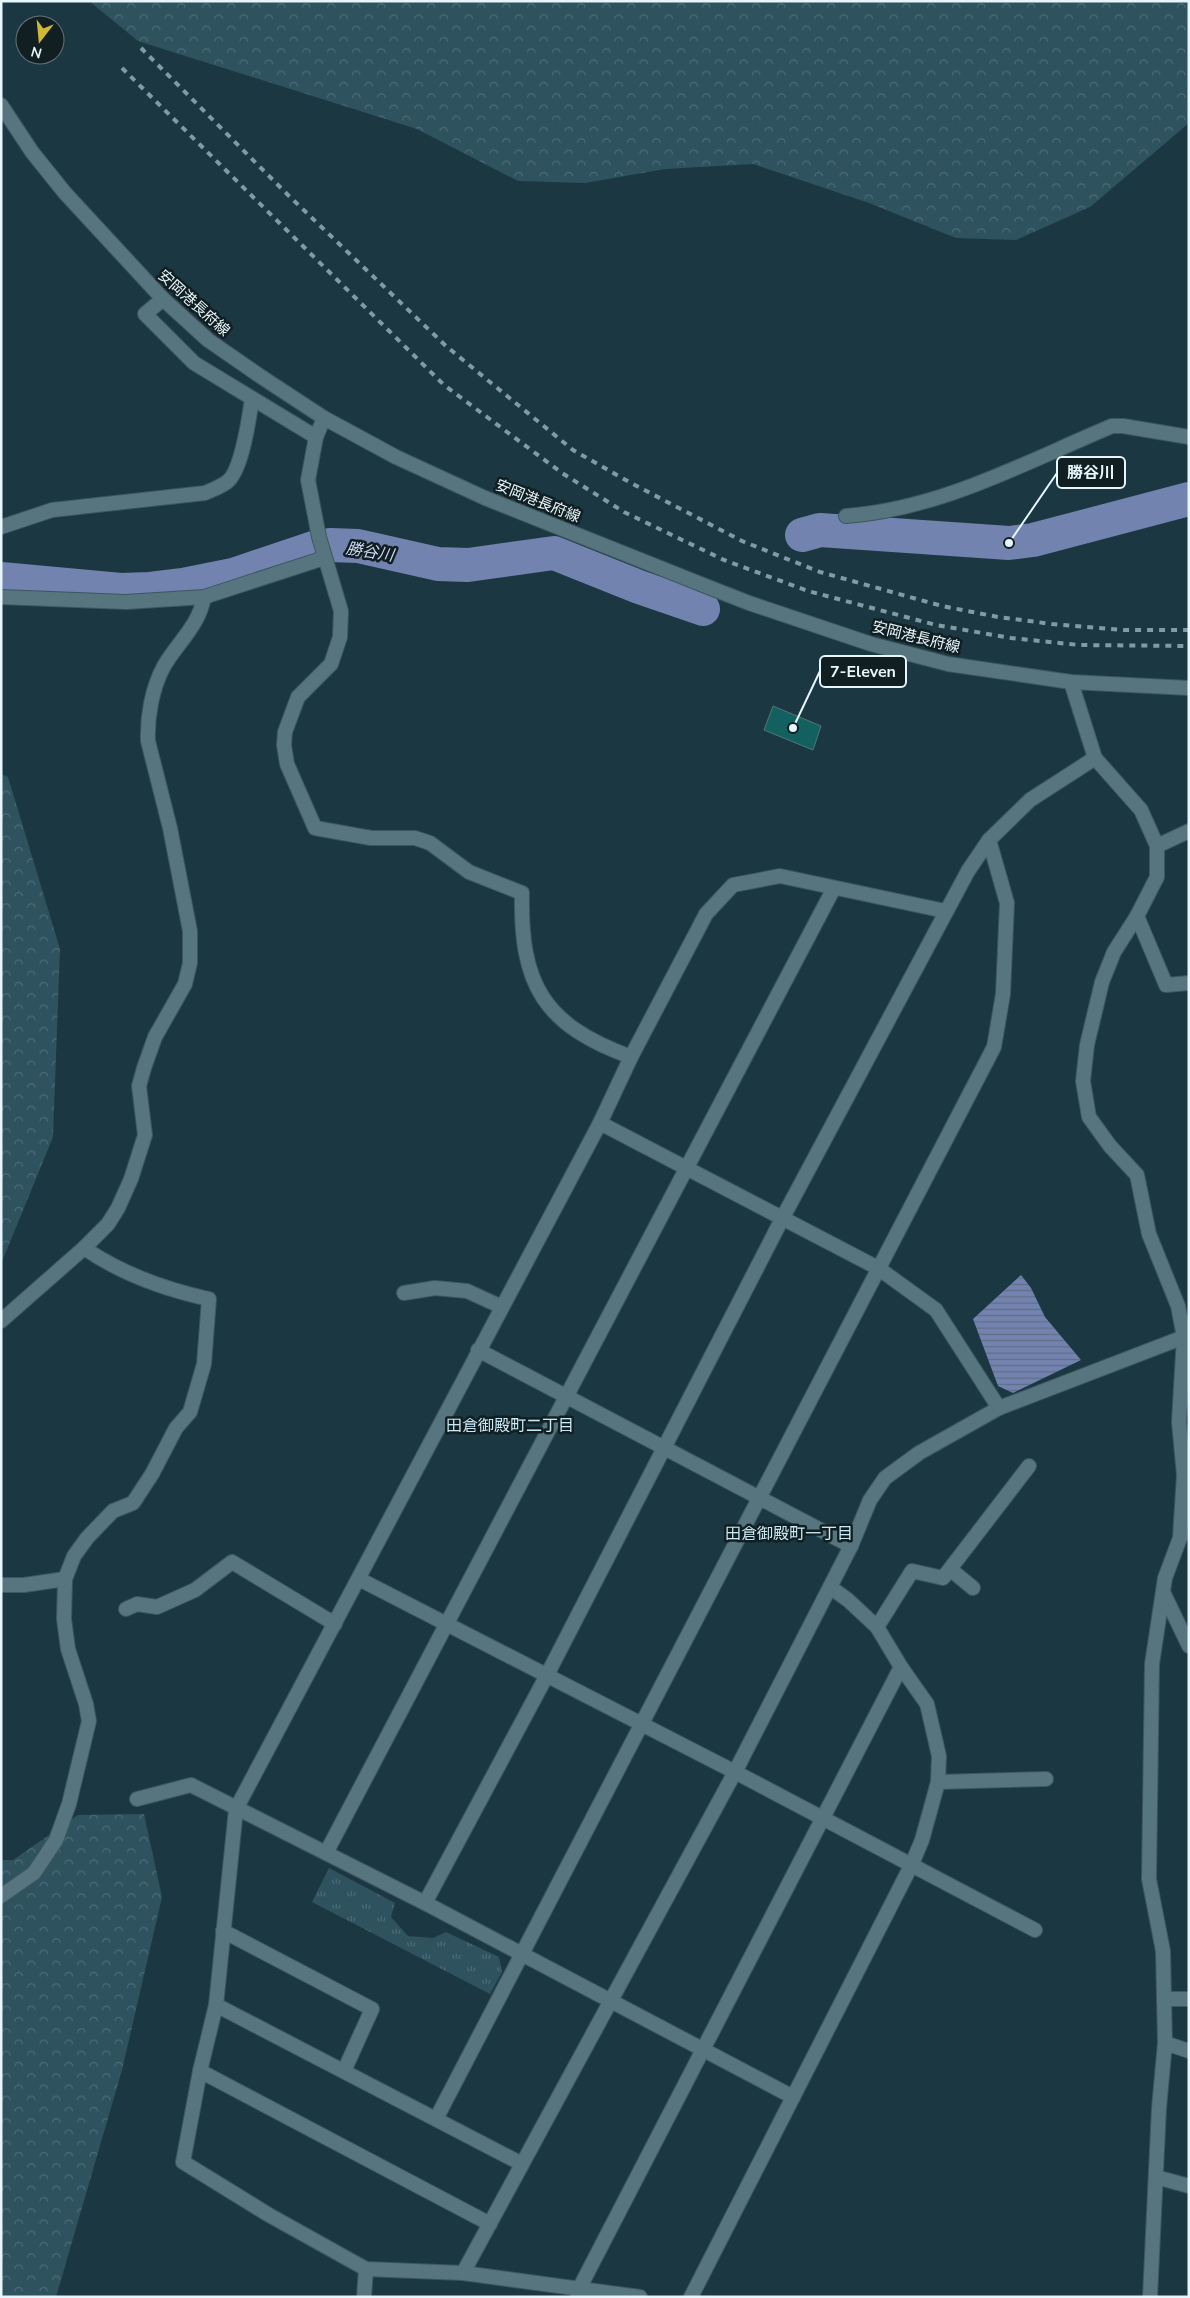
<svg xmlns="http://www.w3.org/2000/svg" width="1190" height="2298" font-family="'Nunito Sans','Noto Sans JP',sans-serif">
	<style>
		.forest { fill: url(#forest-crowns) }
		.park { fill: url(#park-tufts) }
		.water { fill: url(#water-rules) }
		.lines { fill: none; stroke-linecap: round; stroke-linejoin: round }
		.river { stroke: #7383af; stroke-width: 34 }
		.building { fill: #136061; stroke: #537575 }
		.minor-casing { stroke: #3d575f; stroke-width: 16 }
		.secondary-casing { stroke: #3d575f; stroke-width: 16 }
		.minor { stroke: #56757f; stroke-width: 14 }
		.secondary { stroke: #56757f; stroke-width: 14 }
		.rail { stroke: #849aa2; stroke-width: 4; stroke-dasharray: 6 6; stroke-linecap: butt }
		.labels { text-anchor: middle; stroke-width: 5; stroke-linejoin: round; paint-order: stroke }
		.street-label { font-size: 15px; fill: #e6f6fc; stroke: #111e22 }
		.water-label { font-size: 16px; font-style: italic; fill: #ccd6f2; stroke: #111e22 }
		.neighbourhood-label { font-size: 16px; fill: #c8e9f5; stroke: #111e22 }
		.leader { fill: none; stroke: #e6f6fc; stroke-width: 2 }
		.callout-dot { fill: #e6f6fc; stroke: #111e22; stroke-width: 2 }
		.callout { fill: #111e22; stroke: #e6f6fc; stroke-width: 2 }
		.callout-label { font-size: 16px; text-anchor: middle; font-weight: bold; fill: #e6f6fc }
	</style>
	<defs>
		<pattern id="forest-crowns" width="20" height="18" patternUnits="userSpaceOnUse" patternTransform="scale(1.25)"><rect width="20" height="18" fill="#2e535f"/><path d="M2 6a3 3 0 1 1 6 0M12 15a3 3 0 1 1 6 0" fill="none" stroke="#4c6c77"/></pattern>
		<pattern id="park-tufts" width="24" height="20" patternUnits="userSpaceOnUse" patternTransform="scale(1.25)"><rect width="24" height="20" fill="#2e535f"/><path d="M3 7l-1-3M5 7V3M7 7l1-3M15 17l-1-3M17 17v-4M19 17l1-3" fill="none" stroke="#4c6c77"/></pattern>
		<pattern id="water-rules" width="6" height="5" patternUnits="userSpaceOnUse" patternTransform="scale(1.25)"><rect width="6" height="5" fill="#7383af"/><path d="M0 2.5h6" fill="none" stroke="#616c87"/></pattern>
	</defs>
	<rect width="100%" height="100%" fill="#1b3842"/>
	<g class="forest">
		<polygon points="89,1 1189,1 1189,123 1090,207 1016,240 956,238 869,203 753,164 665,169 585,183 518,181 417,129 138,41"/>
		<polygon points="1,774 8,777 60,949 53,1137 1,1264"/>
		<polygon points="144,1814 162,1897 122,2070 56,2297 1,2297 1,1860 13,1860 78,1815"/>
	</g>
	<polygon class="park" points="329,1868 395,1903 391,1917 408,1936 433,1938 446,1932 499,1957 502,1972 490,1994 312,1902"/>
	<polygon class="water" points="1021,1275 1031,1288 1045,1317 1081,1360 1013,1393 998,1386 973,1319"/>
	<g class="lines">
		<g class="river">
			<polyline points="802,535 820,530 1009,543 1033,540 1189,499"/>
			<polyline points="1,579 121,590 150,589 183,585 233,575 316,547 330,545 358,546 438,564 468,565 554,553 639,587 703,609"/>
		</g>
	</g>
	<polygon class="building" points="773,706 821,726 813,750 764,730"/>
	<g class="lines">
		<defs>
			<g id="minor">
				<polyline points="163,299 145,314 194,363 316,437"/>
				<path d="M 324,418 L 316,437 L 308,480 L 319,537 L 341,611 L 340,637 L 331,664 L 298,697 L 285,732 L 284,745 L 287,764 L 315,828 L 371,838 L 415,838 L 430,843 L 469,872 L 522,893 C 520,984 543,1025 631,1057"/>
				<path d="M 846,516 C 941,509 1026,462 1112,426 L 1123,426 L 1189,437"/>
				<path d="M 1,527 L 52,510 L 205,493 C 212,490 220,487 227,482 C 242,471 249,418 252,399"/>
				<polyline points="1,597 126,602 204,597 324,558"/>
				<polyline points="1071,682 1095,758 1141,810 1157,846 1157,877 1137,916 1114,952 1102,982 1087,1045 1083,1081 1089,1117 1110,1146 1137,1175 1149,1234 1178,1306 1184,1337 1179,1422 1184,1475 1180,1538 1165,1578 1152,1664 1149,1879 1163,1951 1165,2043 1159,2108 1150,2297"/>
				<polyline points="1157,846 1189,831"/>
				<polyline points="1137,916 1166,985 1189,983"/>
				<polyline points="600,1123 878,1268 936,1310 999,1408"/>
				<polyline points="404,1293 435,1288 467,1291 502,1307"/>
				<path d="M 1,1321 L 84,1248 L 108,1224 L 118,1208 L 131,1179 L 145,1135 L 139,1086 L 144,1068 L 155,1037 L 185,984 L 190,963 L 190,931 L 170,828 L 148,741 C 147,717 152,688 164,666 C 178,642 199,626 204,597"/>
				<polyline points="478,1350 851,1546"/>
				<polyline points="950,1569 973,1588"/>
				<polyline points="359,1579 735,1772 1035,1930"/>
				<polyline points="1,1585 24,1585 65,1579"/>
				<polyline points="1163,1592 1189,1646"/>
				<polyline points="126,1609 137,1604 157,1607 195,1590 232,1562 335,1624"/>
				<polyline points="877,1627 912,1571 943,1578 1029,1466"/>
				<polyline points="938,1782 1046,1779"/>
				<polyline points="137,1799 191,1785 425,1903 793,2097"/>
				<polyline points="326,1853 834,888"/>
				<path d="M 1,1896 L 34,1873 L 56,1840 L 69,1804 L 89,1721 L 86,1704 L 68,1649 L 64,1619 L 65,1579 L 74,1556 L 87,1538 L 113,1511 L 133,1503 L 152,1474 L 176,1428 L 190,1412 L 204,1364 L 209,1299 C 163,1289 122,1274 84,1248"/>
				<polyline points="425,1903 546,1677 782,1219 968,871 989,840 1030,800 1095,758"/>
				<polyline points="223,1931 372,2009 344,2071"/>
				<polyline points="1164,1999 1189,1999"/>
				<polyline points="216,2005 522,2164"/>
				<polyline points="1165,2043 1189,2051"/>
				<polyline points="200,2071 490,2224"/>
				<polyline points="436,2119 994,1047 1003,994 1007,903 989,840"/>
				<polyline points="1156,2177 1189,2186"/>
				<polyline points="463,2273 735,1772 851,1546 870,1500 885,1478 919,1453 999,1408 1184,1337 1189,1337"/>
				<polyline points="578,2296 579,2289 901,1667"/>
				<polyline points="364,2297 366,2269"/>
				<polyline points="640,2297 463,2273 366,2269 269,2215 183,2162 200,2071 216,2005 236,1809 600,1123 631,1057 706,914 733,885 780,876 945,911"/>
				<polyline points="691,2297 912,1864 922,1840 938,1782 939,1756 927,1704 901,1667 877,1627 848,1600 830,1587"/>
			</g>
			<polyline id="secondary" points="1,105 32,152 65,193 163,299 208,340 260,376 324,418 396,457 485,498 703,585 749,603 871,644 948,664 1071,682 1189,688"/>
		</defs>
		<use href="#minor" class="minor-casing"/>
		<use href="#secondary" class="secondary-casing"/>
		<use href="#minor" class="minor"/>
		<use href="#secondary" class="secondary"/>
		<g class="rail">
			<polyline points="141,48 288,195 446,346 573,450 631,483 742,541 820,572 942,606 998,617 1052,624 1124,630 1189,630"/>
			<polyline points="122,68 444,385 562,473 624,512 724,560 808,591 936,625 1011,638 1079,645 1189,646"/>
		</g>
	</g>
	<g class="labels">
		<g class="street-label">
			<text transform="translate(194 303) rotate(42)" y="5">安岡港長府線</text>
			<text transform="translate(538 501) rotate(22)" y="5">安岡港長府線</text>
			<text transform="translate(916 637) rotate(14)" y="5">安岡港長府線</text>
		</g>
		<g class="water-label">
			<text transform="translate(370 551) rotate(9)" y="6">勝谷川</text>
		</g>
		<g class="neighbourhood-label">
			<text x="510" y="1431">田倉御殿町二丁目</text>
			<text x="789" y="1539">田倉御殿町一丁目</text>
		</g>
	</g>
	<path class="leader" d="M1009 543L1057 473M793 728L820 671"/>
	<g class="callout-dot">
		<circle cx="1009" cy="543" r="5"/>
		<circle cx="793" cy="728" r="5"/>
	</g>
	<g class="callout">
		<rect x="1057" y="457" width="68" height="31" rx="5"/>
		<rect x="820" y="656" width="86" height="31" rx="5"/>
	</g>
	<g class="callout-label">
		<text x="1091" y="478">勝谷川</text>
		<text x="863" y="677">7-Eleven</text>
	</g>
	<rect width="1190" height="2298" fill="none" stroke="#e6f6fc" stroke-width="5"/>
	<g transform="translate(40 40) rotate(196)"><circle r="24" fill="#111e22" stroke="#667479"/>
	<path d="M0-4L9 19L0 12L-9 19Z" fill="#cfb837"/>
	<text y="-8" font-size="14" font-weight="bold" text-anchor="middle" fill="#e6f6fc">N</text>
	</g>
</svg>
